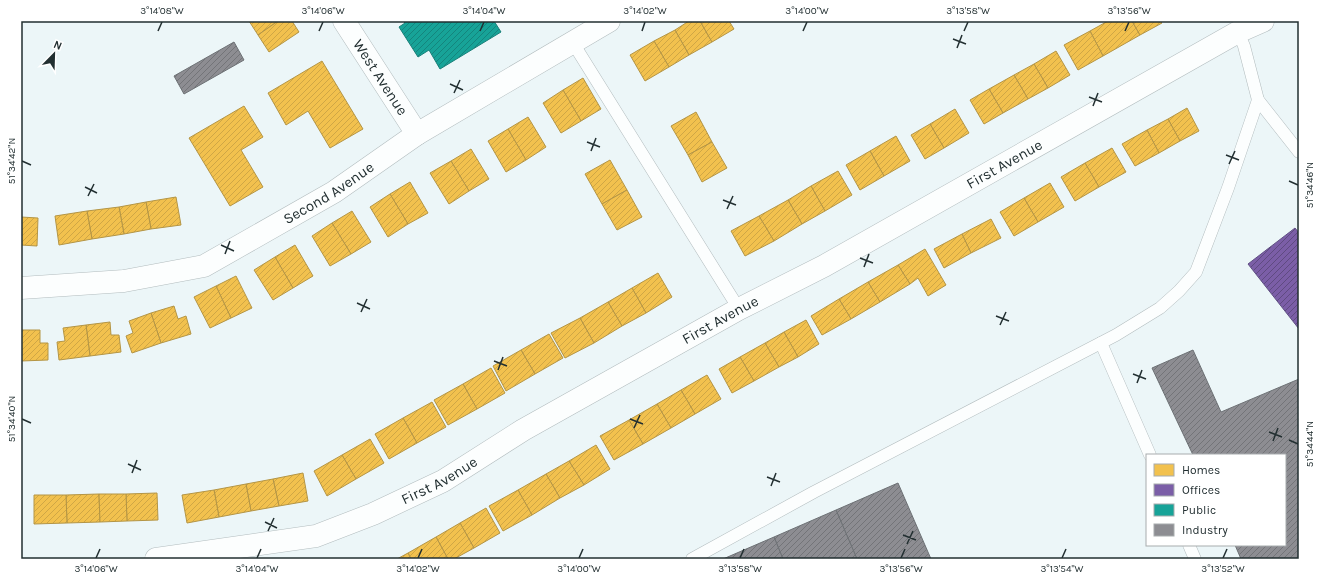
<svg xmlns="http://www.w3.org/2000/svg" width="1320" height="580" font-family="Karla,sans-serif">
	<style>
		.homes { fill: url(#homes-hatch); stroke: #b49545 }
		.offices { fill: url(#offices-hatch); stroke: #605084 }
		.public { fill: url(#public-hatch); stroke: #1a8079 }
		.industry { fill: url(#industry-hatch); stroke: #6d7175 }
		.lines { fill: none; stroke-linecap: round; stroke-linejoin: round }
		.lane-casing { stroke: #b2bcbe; stroke-width: 13 }
		.street-casing { stroke: #b2bcbe; stroke-width: 23 }
		.lane { stroke: #fcfefe; stroke-width: 12 }
		.street { stroke: #fcfefe; stroke-width: 22 }
		.ticks { fill: none; stroke: #222f31; stroke-width: 1.5 }
		.labels { text-anchor: middle; stroke-width: 4; stroke-linejoin: round; paint-order: stroke }
		.street-label { font-size: 15px; fill: #222f31; stroke: #fff }
		.neatline { fill: none; stroke: #222f31; stroke-width: 1.5 }
		.ticks-label { font-size: 10px; text-anchor: middle; fill: #222f31 }
	</style>
	<defs>
		<pattern id="homes-hatch" width="6" height="6" patternUnits="userSpaceOnUse"><rect width="6" height="6" fill="#f2c14e"/><path d="M-1 1l2-2M0 6l6-6M5 7l2-2" fill="none" stroke="#cfa645"/></pattern>
		<pattern id="offices-hatch" width="6" height="6" patternUnits="userSpaceOnUse"><rect width="6" height="6" fill="#7b5ea7"/><path d="M-1 1l2-2M0 6l6-6M5 7l2-2" fill="none" stroke="#5f4a81"/></pattern>
		<pattern id="public-hatch" width="6" height="6" patternUnits="userSpaceOnUse"><rect width="6" height="6" fill="#17a398"/><path d="M-1 1l2-2M0 6l6-6M5 7l2-2" fill="none" stroke="#14857d"/></pattern>
		<pattern id="industry-hatch" width="6" height="6" patternUnits="userSpaceOnUse"><rect width="6" height="6" fill="#8d8d92"/><path d="M-1 1l2-2M0 6l6-6M5 7l2-2" fill="none" stroke="#737478"/></pattern>
	</defs>
	<rect width="100%" height="100%" fill="#ecf6f8"/>
	<g class="homes">
		<polygon points="249,21 278,21 258,35"/>
		<polygon points="278,21 292,21 299,32 269,52 258,35"/>
		<polygon points="689,21 700,21 712,42 689,55 675,30"/>
		<polygon points="700,21 729,21 734,29 712,42"/>
		<polygon points="1108,21 1132,21 1140,35 1103,56 1090,31"/>
		<polygon points="1132,21 1160,21 1162,23 1140,35"/>
		<polygon points="675,30 689,55 669,67 654,41"/>
		<polygon points="1090,31 1103,56 1078,70 1064,45"/>
		<polygon points="654,41 669,67 645,81 630,55"/>
		<polygon points="1056,51 1070,75 1048,88 1034,64"/>
		<polygon points="322,61 363,129 330,148 308,111 286,125 268,93"/>
		<polygon points="1034,64 1048,88 1028,99 1014,75"/>
		<polygon points="1014,75 1028,99 1003,113 989,89"/>
		<polygon points="583,78 601,109 581,121 563,90"/>
		<polygon points="989,89 1003,113 984,124 970,100"/>
		<polygon points="563,90 581,121 561,133 543,103"/>
		<polygon points="244,106 263,137 241,150 263,187 230,206 189,138"/>
		<polygon points="1187,108 1199,131 1180,141 1168,119"/>
		<polygon points="955,109 969,133 944,148 930,124"/>
		<polygon points="696,112 712,142 688,155 671,126"/>
		<polygon points="528,117 546,147 526,160 508,129"/>
		<polygon points="1168,119 1180,141 1159,153 1147,130"/>
		<polygon points="930,124 944,148 925,159 911,135"/>
		<polygon points="508,129 526,160 506,172 488,141"/>
		<polygon points="1147,130 1159,153 1135,166 1122,144"/>
		<polygon points="896,136 910,161 884,176 870,151"/>
		<polygon points="712,142 727,168 702,182 688,155"/>
		<polygon points="1112,148 1126,172 1099,187 1085,163"/>
		<polygon points="471,149 489,179 469,191 451,161"/>
		<polygon points="870,151 884,176 860,190 846,165"/>
		<polygon points="610,160 627,190 602,204 585,174"/>
		<polygon points="451,161 469,191 449,204 430,173"/>
		<polygon points="1085,163 1099,187 1075,201 1061,177"/>
		<polygon points="838,171 852,195 825,211 811,186"/>
		<polygon points="410,182 428,213 408,224 390,194"/>
		<polygon points="1050,183 1064,207 1038,222 1024,198"/>
		<polygon points="811,186 825,211 802,224 788,200"/>
		<polygon points="627,190 642,217 617,230 602,204"/>
		<polygon points="390,194 408,224 388,237 370,207"/>
		<polygon points="176,197 181,225 151,229 146,202"/>
		<polygon points="1024,198 1038,222 1014,236 1000,212"/>
		<polygon points="788,200 802,224 774,241 759,216"/>
		<polygon points="146,202 151,229 124,234 119,207"/>
		<polygon points="119,207 124,234 92,239 87,211"/>
		<polygon points="87,211 92,239 59,245 55,216"/>
		<polygon points="352,211 371,242 351,254 332,223"/>
		<polygon points="759,216 774,241 745,256 731,231"/>
		<polygon points="21,217 38,218 37,246 21,245"/>
		<polygon points="991,219 1001,238 971,253 962,234"/>
		<polygon points="332,223 351,254 330,266 312,236"/>
		<polygon points="962,234 971,253 944,268 934,249"/>
		<polygon points="295,245 313,276 293,288 275,257"/>
		<polygon points="925,249 946,285 928,296 918,278 910,284 898,265"/>
		<polygon points="275,257 293,288 273,300 254,270"/>
		<polygon points="898,265 910,284 880,302 868,282"/>
		<polygon points="658,273 672,297 646,313 632,288"/>
		<polygon points="236,276 252,308 231,318 216,286"/>
		<polygon points="868,282 880,302 851,319 839,299"/>
		<polygon points="216,286 231,318 210,328 194,297"/>
		<polygon points="632,288 646,313 622,326 608,302"/>
		<polygon points="839,299 851,319 822,335 811,316"/>
		<polygon points="608,302 622,326 594,343 580,318"/>
		<polygon points="174,306 178,319 186,316 191,334 161,343 151,313"/>
		<polygon points="151,313 161,343 132,353 126,336 133,333 129,321"/>
		<polygon points="580,318 594,343 565,358 551,333"/>
		<polygon points="806,320 819,344 798,357 784,332"/>
		<polygon points="110,322 111,335 119,335 121,352 90,356 86,325"/>
		<polygon points="86,325 90,356 59,360 57,342 65,341 63,328"/>
		<polygon points="21,330 40,330 40,343 48,343 48,360 21,361"/>
		<polygon points="784,332 798,357 779,367 765,343"/>
		<polygon points="549,334 563,358 535,374 521,350"/>
		<polygon points="765,343 779,367 754,381 740,357"/>
		<polygon points="521,350 535,374 506,391 493,366"/>
		<polygon points="740,357 754,381 732,393 719,369"/>
		<polygon points="491,368 505,393 477,409 463,384"/>
		<polygon points="707,375 721,399 695,414 681,390"/>
		<polygon points="463,384 477,409 448,425 434,400"/>
		<polygon points="681,390 695,414 671,428 657,404"/>
		<polygon points="432,402 446,427 417,443 403,418"/>
		<polygon points="657,404 671,428 643,444 629,420"/>
		<polygon points="403,418 417,443 389,459 375,434"/>
		<polygon points="629,420 643,444 614,460 600,436"/>
		<polygon points="370,439 384,463 356,479 342,455"/>
		<polygon points="596,445 610,469 584,485 569,461"/>
		<polygon points="342,455 356,479 327,496 314,471"/>
		<polygon points="569,461 584,485 560,498 546,474"/>
		<polygon points="303,473 308,501 279,506 273,479"/>
		<polygon points="546,474 560,498 532,515 518,490"/>
		<polygon points="273,479 279,506 251,511 246,484"/>
		<polygon points="246,484 251,511 219,517 214,490"/>
		<polygon points="214,490 219,517 187,523 182,495"/>
		<polygon points="518,490 532,515 503,531 489,506"/>
		<polygon points="157,493 158,520 127,521 126,494"/>
		<polygon points="99,494 100,522 67,523 66,495"/>
		<polygon points="99,494 126,494 127,521 100,522"/>
		<polygon points="34,495 66,495 67,523 34,524"/>
		<polygon points="486,508 500,533 474,548 460,523"/>
		<polygon points="460,523 474,548 454,559 448,559 436,537"/>
		<polygon points="436,537 448,559 411,559 408,553"/>
		<polygon points="408,553 411,559 397,559"/>
	</g>
	<polygon class="offices" points="1295,228 1299,233 1299,329 1248,264"/>
	<polygon class="public" points="403,21 494,21 501,32 440,69 429,50 418,57 399,27 405,23"/>
	<g class="industry">
		<polygon points="234,42 244,60 184,94 174,76"/>
		<polygon points="1193,350 1221,412 1299,379 1299,559 1241,559 1235,545 1285,545 1285,455 1193,455 1152,368"/>
		<polygon points="898,483 931,559 857,559 836,510"/>
		<polygon points="836,510 857,559 783,559 774,537"/>
		<polygon points="774,537 783,559 723,559"/>
	</g>
	<g class="lines">
		<defs>
			<g id="lane">
				<polyline points="1238,32 1244,46 1258,100 1299,152"/>
				<polyline points="573,43 739,309"/>
				<polyline points="1101,343 1150,455"/>
				<polyline points="1189,545 1195,559"/>
				<polyline points="692,559 814,492 1116,335 1160,308 1179,291 1196,272 1228,188 1258,100"/>
			</g>
			<g id="street">
				<path id="s1" d="M 344,21 L 417,134"/>
				<path id="s2" d="M 21,288 L 124,281 L 204,266 L 334,192 L 417,134 L 609,21"/>
				<path id="s3" d="M 156,559 L 316,536 L 373,514 L 443,481 L 523,430 L 739,309 L 824,266 L 1238,32 L 1263,21"/>
			</g>
		</defs>
		<use href="#lane" class="lane-casing"/>
		<use href="#street" class="street-casing"/>
		<use href="#lane" class="lane"/>
		<use href="#street" class="street"/>
	</g>
	<path class="ticks" d="M 158,31 L 162,22M 319,31 L 323,22M 480,31 L 484,22M 642,31 L 645,22M 803,31 L 807,22M 964,31 L 968,22M 1125,31 L 1129,22M 953,39 L 966,44M 957,48 L 962,35M 450,84 L 463,90M 454,93 L 460,80M 1089,97 L 1102,102M 1093,106 L 1098,93M 587,142 L 600,147M 591,151 L 596,138M 1226,155 L 1239,160M 22,161 L 31,165M 1229,164 L 1235,151M 1289,181 L 1298,185M 85,187 L 97,193M 88,196 L 94,184M 723,200 L 736,205M 727,209 L 733,196M 221,245 L 234,251M 225,254 L 230,241M 860,258 L 873,263M 864,267 L 869,254M 357,303 L 370,309M 361,312 L 367,299M 996,316 L 1009,321M 1000,325 L 1006,312M 494,361 L 507,366M 498,370 L 503,357M 1133,374 L 1146,379M 1137,383 L 1142,370M 22,419 L 31,423M 630,419 L 643,424M 634,428 L 640,415M 1269,432 L 1282,437M 1289,440 L 1298,444M 1273,441 L 1278,428M 128,464 L 141,470M 132,473 L 137,460M 767,477 L 780,482M 771,486 L 776,473M 265,522 L 277,528M 268,531 L 274,518M 903,535 L 916,540M 907,544 L 913,531M 96,558 L 100,549M 257,558 L 261,549M 418,558 L 422,549M 579,558 L 583,549M 740,558 L 744,549M 901,558 L 905,549M 1062,558 L 1066,549M 1223,558 L 1227,549"/>
	<g class="labels">
		<g class="street-label">
			<text dy="5" stroke="none"><textPath href="#s1" startOffset="67">West Avenue</textPath></text>
			<text dy="5" stroke="none"><textPath href="#s3" startOffset="945">First Avenue</textPath></text>
			<text dy="5" stroke="none"><textPath href="#s2" startOffset="329">Second Avenue</textPath></text>
			<text dy="5" stroke="none"><textPath href="#s3" startOffset="621">First Avenue</textPath></text>
			<text dy="5" stroke="none"><textPath href="#s3" startOffset="297">First Avenue</textPath></text>
		</g>
	</g>
	<rect width="1320" height="580" fill="none" stroke="#ffffff" stroke-width="44"/>
	<rect x="1146" y="454" width="140" height="92" fill="#ffffff" stroke="#a7acad"/>
	<rect x="1154" y="464" width="20" height="12" fill="#f2c14e" stroke="#a7acad"/>
	<text x="1182" y="474" font-size="12" fill="#222f31">Homes</text>
	<rect x="1154" y="484" width="20" height="12" fill="#7b5ea7" stroke="#a7acad"/>
	<text x="1182" y="494" font-size="12" fill="#222f31">Offices</text>
	<rect x="1154" y="504" width="20" height="12" fill="#17a398" stroke="#a7acad"/>
	<text x="1182" y="514" font-size="12" fill="#222f31">Public</text>
	<rect x="1154" y="524" width="20" height="12" fill="#8d8d92" stroke="#a7acad"/>
	<text x="1182" y="534" font-size="12" fill="#222f31">Industry</text>
	<g transform="translate(54 54) rotate(23)" stroke="#ffffff" stroke-width="3" paint-order="stroke">
	<path d="M0-3L7 15L0 10L-7 15Z" fill="#222f31"/>
	<text y="-6" font-size="11" font-weight="bold" text-anchor="middle" fill="#222f31">N</text>
	</g>
	<rect x="22" y="22" width="1276" height="536" class="neatline"/>
	<g class="ticks-label">
		<text x="162" y="14">3°14'08"W</text>
		<text x="323" y="14">3°14'06"W</text>
		<text x="484" y="14">3°14'04"W</text>
		<text x="645" y="14">3°14'02"W</text>
		<text x="807" y="14">3°14'00"W</text>
		<text x="968" y="14">3°13'58"W</text>
		<text x="1129" y="14">3°13'56"W</text>
		<text transform="translate(11 161) rotate(-90)" y="4">51°34'42"N</text>
		<text transform="translate(1309 185) rotate(-90)" y="4">51°34'46"N</text>
		<text transform="translate(11 419) rotate(-90)" y="4">51°34'40"N</text>
		<text transform="translate(1309 444) rotate(-90)" y="4">51°34'44"N</text>
		<text x="96" y="572">3°14'06"W</text>
		<text x="257" y="572">3°14'04"W</text>
		<text x="418" y="572">3°14'02"W</text>
		<text x="579" y="572">3°14'00"W</text>
		<text x="740" y="572">3°13'58"W</text>
		<text x="901" y="572">3°13'56"W</text>
		<text x="1062" y="572">3°13'54"W</text>
		<text x="1223" y="572">3°13'52"W</text>
	</g>
</svg>
